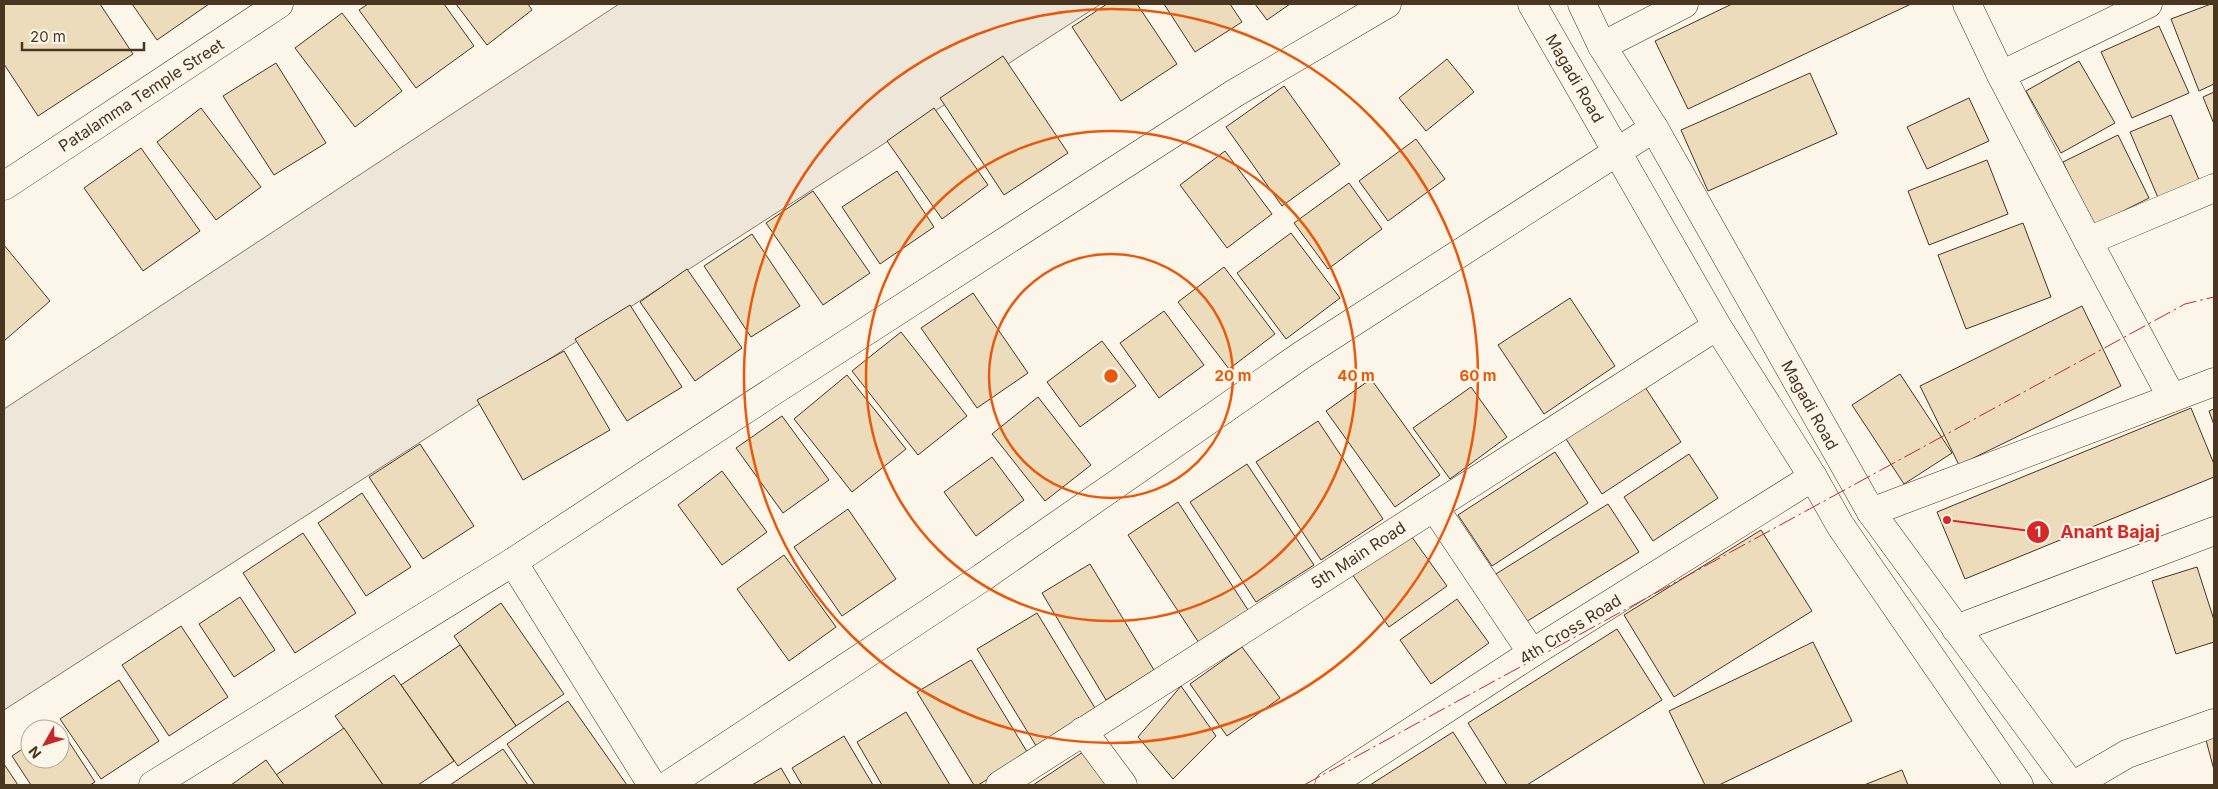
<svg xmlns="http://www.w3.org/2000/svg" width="2218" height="789" font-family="Inter,sans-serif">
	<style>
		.green { fill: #ede6d9; stroke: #887966 }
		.building { fill: #ecdcbc; stroke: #4a3520 }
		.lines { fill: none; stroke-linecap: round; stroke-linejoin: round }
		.minor-casing { stroke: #4a3520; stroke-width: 29 }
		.major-casing { stroke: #4a3520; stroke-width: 29 }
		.minor { stroke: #fbf6e9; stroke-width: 28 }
		.major { stroke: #fbf6e9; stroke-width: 28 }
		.power { stroke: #c62828; stroke-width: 1; stroke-dasharray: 18 4 2.5 4; stroke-linecap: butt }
		.ring { fill: none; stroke: #e8590c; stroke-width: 2.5 }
		.labels { text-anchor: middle; stroke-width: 4; stroke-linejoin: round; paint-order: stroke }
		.street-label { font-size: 16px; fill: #4a3520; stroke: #fbf6e9 }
		.centre { fill: #e8590c; stroke: #fbf6e9; stroke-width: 2.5 }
		.ring-label { font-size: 15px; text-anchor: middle; font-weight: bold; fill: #e8590c; stroke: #fbf6e9; stroke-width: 4; stroke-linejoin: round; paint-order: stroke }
		.leader { fill: none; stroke: #d62828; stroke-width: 2 }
		.callout-dot { fill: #d62828; stroke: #fbf6e9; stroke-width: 2 }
		.mark-label { font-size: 15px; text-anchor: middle; font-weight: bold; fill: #fff }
		.callout-label { font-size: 18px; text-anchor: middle; font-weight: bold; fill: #d62828; stroke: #fbf6e9; stroke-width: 4; stroke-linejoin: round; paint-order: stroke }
	</style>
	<rect width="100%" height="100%" fill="#fbf6e9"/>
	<polygon class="green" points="619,4 1101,4 4,710 4,409"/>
	<g class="building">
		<polygon points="4,4 100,4 133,54 38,116 4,64"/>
		<polygon points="132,4 209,4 157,40"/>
		<polygon points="368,4 444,4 474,46 416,88 359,10"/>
		<polygon points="456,4 528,4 532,10 487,45"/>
		<polygon points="1107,4 1137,4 1177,64 1121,101 1072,27"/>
		<polygon points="1164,4 1230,4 1242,22 1195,52"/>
		<polygon points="1255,4 1290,4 1267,20"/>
		<polygon points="1732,4 1911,4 1688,109 1655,41"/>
		<polygon points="2211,4 2214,4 2214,84 2199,91 2171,19"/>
		<polygon points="342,13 402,91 355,127 295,48"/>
		<polygon points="2159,26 2189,93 2132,118 2101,52"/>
		<polygon points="1003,56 1068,153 1004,195 940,98"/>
		<polygon points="1447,59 1474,92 1426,131 1399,98"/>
		<polygon points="2079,61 2115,123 2061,153 2026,91"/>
		<polygon points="276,63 326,143 274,175 223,96"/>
		<polygon points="1810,73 1837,134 1708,191 1681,130"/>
		<polygon points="1284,86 1340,164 1282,206 1226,127"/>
		<polygon points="2214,92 2214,124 2203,97"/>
		<polygon points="1969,98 1989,141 1927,169 1907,127"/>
		<polygon points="201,108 261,187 216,220 157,142"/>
		<polygon points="934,108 988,185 942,219 887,141"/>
		<polygon points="2171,115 2200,182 2159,200 2130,132"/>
		<polygon points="2118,135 2149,198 2093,226 2063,162"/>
		<polygon points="1416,139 1445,179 1388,221 1359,181"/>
		<polygon points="141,148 200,231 143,271 84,188"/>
		<polygon points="1225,151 1272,214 1227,248 1180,185"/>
		<polygon points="1987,160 2008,214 1929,245 1908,191"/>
		<polygon points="897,171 934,227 880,264 842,207"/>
		<polygon points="1349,183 1382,229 1328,269 1294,223"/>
		<polygon points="813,191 870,273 823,305 766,223"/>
		<polygon points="2023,223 2051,297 1966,329 1938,255"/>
		<polygon points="1291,233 1340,298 1286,339 1237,273"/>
		<polygon points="752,234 800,306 751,337 704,266"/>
		<polygon points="4,245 50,301 4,341"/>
		<polygon points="1224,267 1275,334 1229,369 1178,302"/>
		<polygon points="687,269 742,348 695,381 640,302"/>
		<polygon points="973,293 1028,373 977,408 921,328"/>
		<polygon points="1570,298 1615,366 1544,414 1498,345"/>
		<polygon points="630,305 682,387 627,421 575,339"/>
		<polygon points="2082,306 2121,386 1959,465 1920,386"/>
		<polygon points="1164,311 1204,365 1159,398 1120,343"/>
		<polygon points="901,332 967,416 918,455 852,371"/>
		<polygon points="1102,341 1136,386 1080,427 1047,382"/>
		<polygon points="564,351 610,430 523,480 477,400"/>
		<polygon points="1900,374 1952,453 1904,484 1852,405"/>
		<polygon points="847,375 906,449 852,492 794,419"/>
		<polygon points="1371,379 1440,475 1395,507 1326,411"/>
		<polygon points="1471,387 1507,437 1450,479 1413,428"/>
		<polygon points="1645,387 1681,442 1602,494 1566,439"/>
		<polygon points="1038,397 1091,465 1045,501 992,434"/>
		<polygon points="2191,408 2214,464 2214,477 1965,579 1937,512"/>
		<polygon points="2214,409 2214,425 2209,411"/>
		<polygon points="782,416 829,480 783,513 736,448"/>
		<polygon points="1318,421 1383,519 1321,560 1256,462"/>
		<polygon points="420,444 474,526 423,559 369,477"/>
		<polygon points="1555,452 1588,503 1492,566 1458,515"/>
		<polygon points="1689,454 1718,498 1653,541 1624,497"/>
		<polygon points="992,457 1024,500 976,536 944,492"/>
		<polygon points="1247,464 1314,565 1256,602 1190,502"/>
		<polygon points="722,471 767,532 722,565 678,505"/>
		<polygon points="362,493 411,567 366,596 318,523"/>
		<polygon points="1178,502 1248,610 1199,643 1128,535"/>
		<polygon points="1608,504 1639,552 1521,625 1491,577"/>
		<polygon points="848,509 896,579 842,616 794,547"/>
		<polygon points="1761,530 1812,611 1674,697 1624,615"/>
		<polygon points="303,533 356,613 295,653 243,573"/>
		<polygon points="1409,533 1447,586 1389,627 1352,574"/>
		<polygon points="784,555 836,627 789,661 737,589"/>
		<polygon points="1090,564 1154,670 1106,700 1042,593"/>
		<polygon points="2197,567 2214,620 2214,642 2176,654 2152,581"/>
		<polygon points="240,597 275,650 234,677 199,624"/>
		<polygon points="1457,599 1489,643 1431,684 1400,640"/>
		<polygon points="501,603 564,694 516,726 454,636"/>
		<polygon points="1037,613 1098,713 1038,749 977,649"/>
		<polygon points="181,626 228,697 169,736 122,665"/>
		<polygon points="1617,629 1662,700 1527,785 1507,785 1468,723"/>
		<polygon points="1813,642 1852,721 1719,785 1705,785 1669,711"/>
		<polygon points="460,645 516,726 458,766 401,685"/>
		<polygon points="1242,647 1280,698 1227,736 1190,684"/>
		<polygon points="971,660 1029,755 978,785 974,785 917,692"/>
		<polygon points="394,675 454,761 418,785 383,785 335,716"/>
		<polygon points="119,680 159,741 101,779 60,719"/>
		<polygon points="1181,686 1216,736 1173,779 1138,737"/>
		<polygon points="568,701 627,785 535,785 507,744"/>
		<polygon points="906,712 950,785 882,785 857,742"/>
		<polygon points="58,725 95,782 90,785 31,785 12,756 30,744 30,759 60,759 60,729 52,729"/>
		<polygon points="344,728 383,785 284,785 276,775"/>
		<polygon points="1453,732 1487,785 1370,785"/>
		<polygon points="844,736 873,785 802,785 792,768"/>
		<polygon points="2214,737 2214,770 2206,740"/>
		<polygon points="503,749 528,785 450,785"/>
		<polygon points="1083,752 1106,785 1033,785"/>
		<polygon points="266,760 284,785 231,785"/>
		<polygon points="4,764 18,785 4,785"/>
		<polygon points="781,768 791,785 752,785"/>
		<polygon points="1902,770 1908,785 1864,785"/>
	</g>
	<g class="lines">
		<defs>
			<g id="minor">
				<polyline points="1967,4 2001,75 2088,241"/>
				<polyline points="1602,46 1684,4"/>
				<polyline points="2001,75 2148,4"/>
				<polyline points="4,186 279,4"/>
				<polyline points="2172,398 2214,382"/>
				<polyline points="1434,507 1532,653"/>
				<polyline points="1871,512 2172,398 2088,241 2214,188"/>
				<polyline points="513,562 652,785"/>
				<polyline points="1956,629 2214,531"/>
				<polyline points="1083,731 1123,785"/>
				<polyline points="153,785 513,562 778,388 1235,93 1387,4"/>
				<polyline points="668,785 983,577 1302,355 1654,128"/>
				<polyline points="1000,785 1717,326"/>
				<polyline points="1329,785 1532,653 1813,477"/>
				<polyline points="2074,785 2127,754 2214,723"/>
			</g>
			<g id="major">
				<polyline points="1532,4 1717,326 1813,477 1840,525 2019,785"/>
				<polyline points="1582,4 1602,46 1654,128 1871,512 2071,785"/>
			</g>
		</defs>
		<use href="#minor" class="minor-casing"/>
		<use href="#major" class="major-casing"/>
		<use href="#minor" class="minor"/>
		<use href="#major" class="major"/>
		<polyline class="power" points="1304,785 2185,304 2214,297"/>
	</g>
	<g class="ring">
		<circle cx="1111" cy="376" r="122"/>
		<circle cx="1111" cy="376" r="245"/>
		<circle cx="1111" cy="376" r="367"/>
	</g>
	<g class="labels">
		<g class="street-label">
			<text transform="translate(1575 78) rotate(60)" y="6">Magadi Road</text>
			<text transform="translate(141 95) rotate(-33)" y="6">Patalamma Temple Street</text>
			<text transform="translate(1810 405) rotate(61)" y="6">Magadi Road</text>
			<text transform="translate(1358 555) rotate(-33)" y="6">5th Main Road</text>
			<text transform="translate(1570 629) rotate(-32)" y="6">4th Cross Road</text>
		</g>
	</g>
	<circle cx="1111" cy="376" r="8" class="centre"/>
	<g class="ring-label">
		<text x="1233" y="381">20 m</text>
		<text x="1356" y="381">40 m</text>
		<text x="1478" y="381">60 m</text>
	</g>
	<path class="leader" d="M1947 520L2038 532"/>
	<g class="callout-dot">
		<circle cx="1947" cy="520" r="5"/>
		<circle cx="2038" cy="532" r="12"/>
	</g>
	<g class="mark-label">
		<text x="2038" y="537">1</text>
	</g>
	<g class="callout-label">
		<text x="2110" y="538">Anant Bajaj</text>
	</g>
	<rect width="2218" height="789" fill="none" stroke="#4a3520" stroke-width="10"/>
	<g transform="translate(45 744) rotate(231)"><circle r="24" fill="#fbf6e9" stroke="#b4a999"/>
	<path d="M0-4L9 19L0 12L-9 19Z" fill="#c62828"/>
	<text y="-8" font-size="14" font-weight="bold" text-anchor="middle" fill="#4a3520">N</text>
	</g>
	<path d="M22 42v8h122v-8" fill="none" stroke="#4a3520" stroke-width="2.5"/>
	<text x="30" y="42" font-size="15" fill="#4a3520" stroke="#fbf6e9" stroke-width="4" paint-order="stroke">20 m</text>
</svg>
